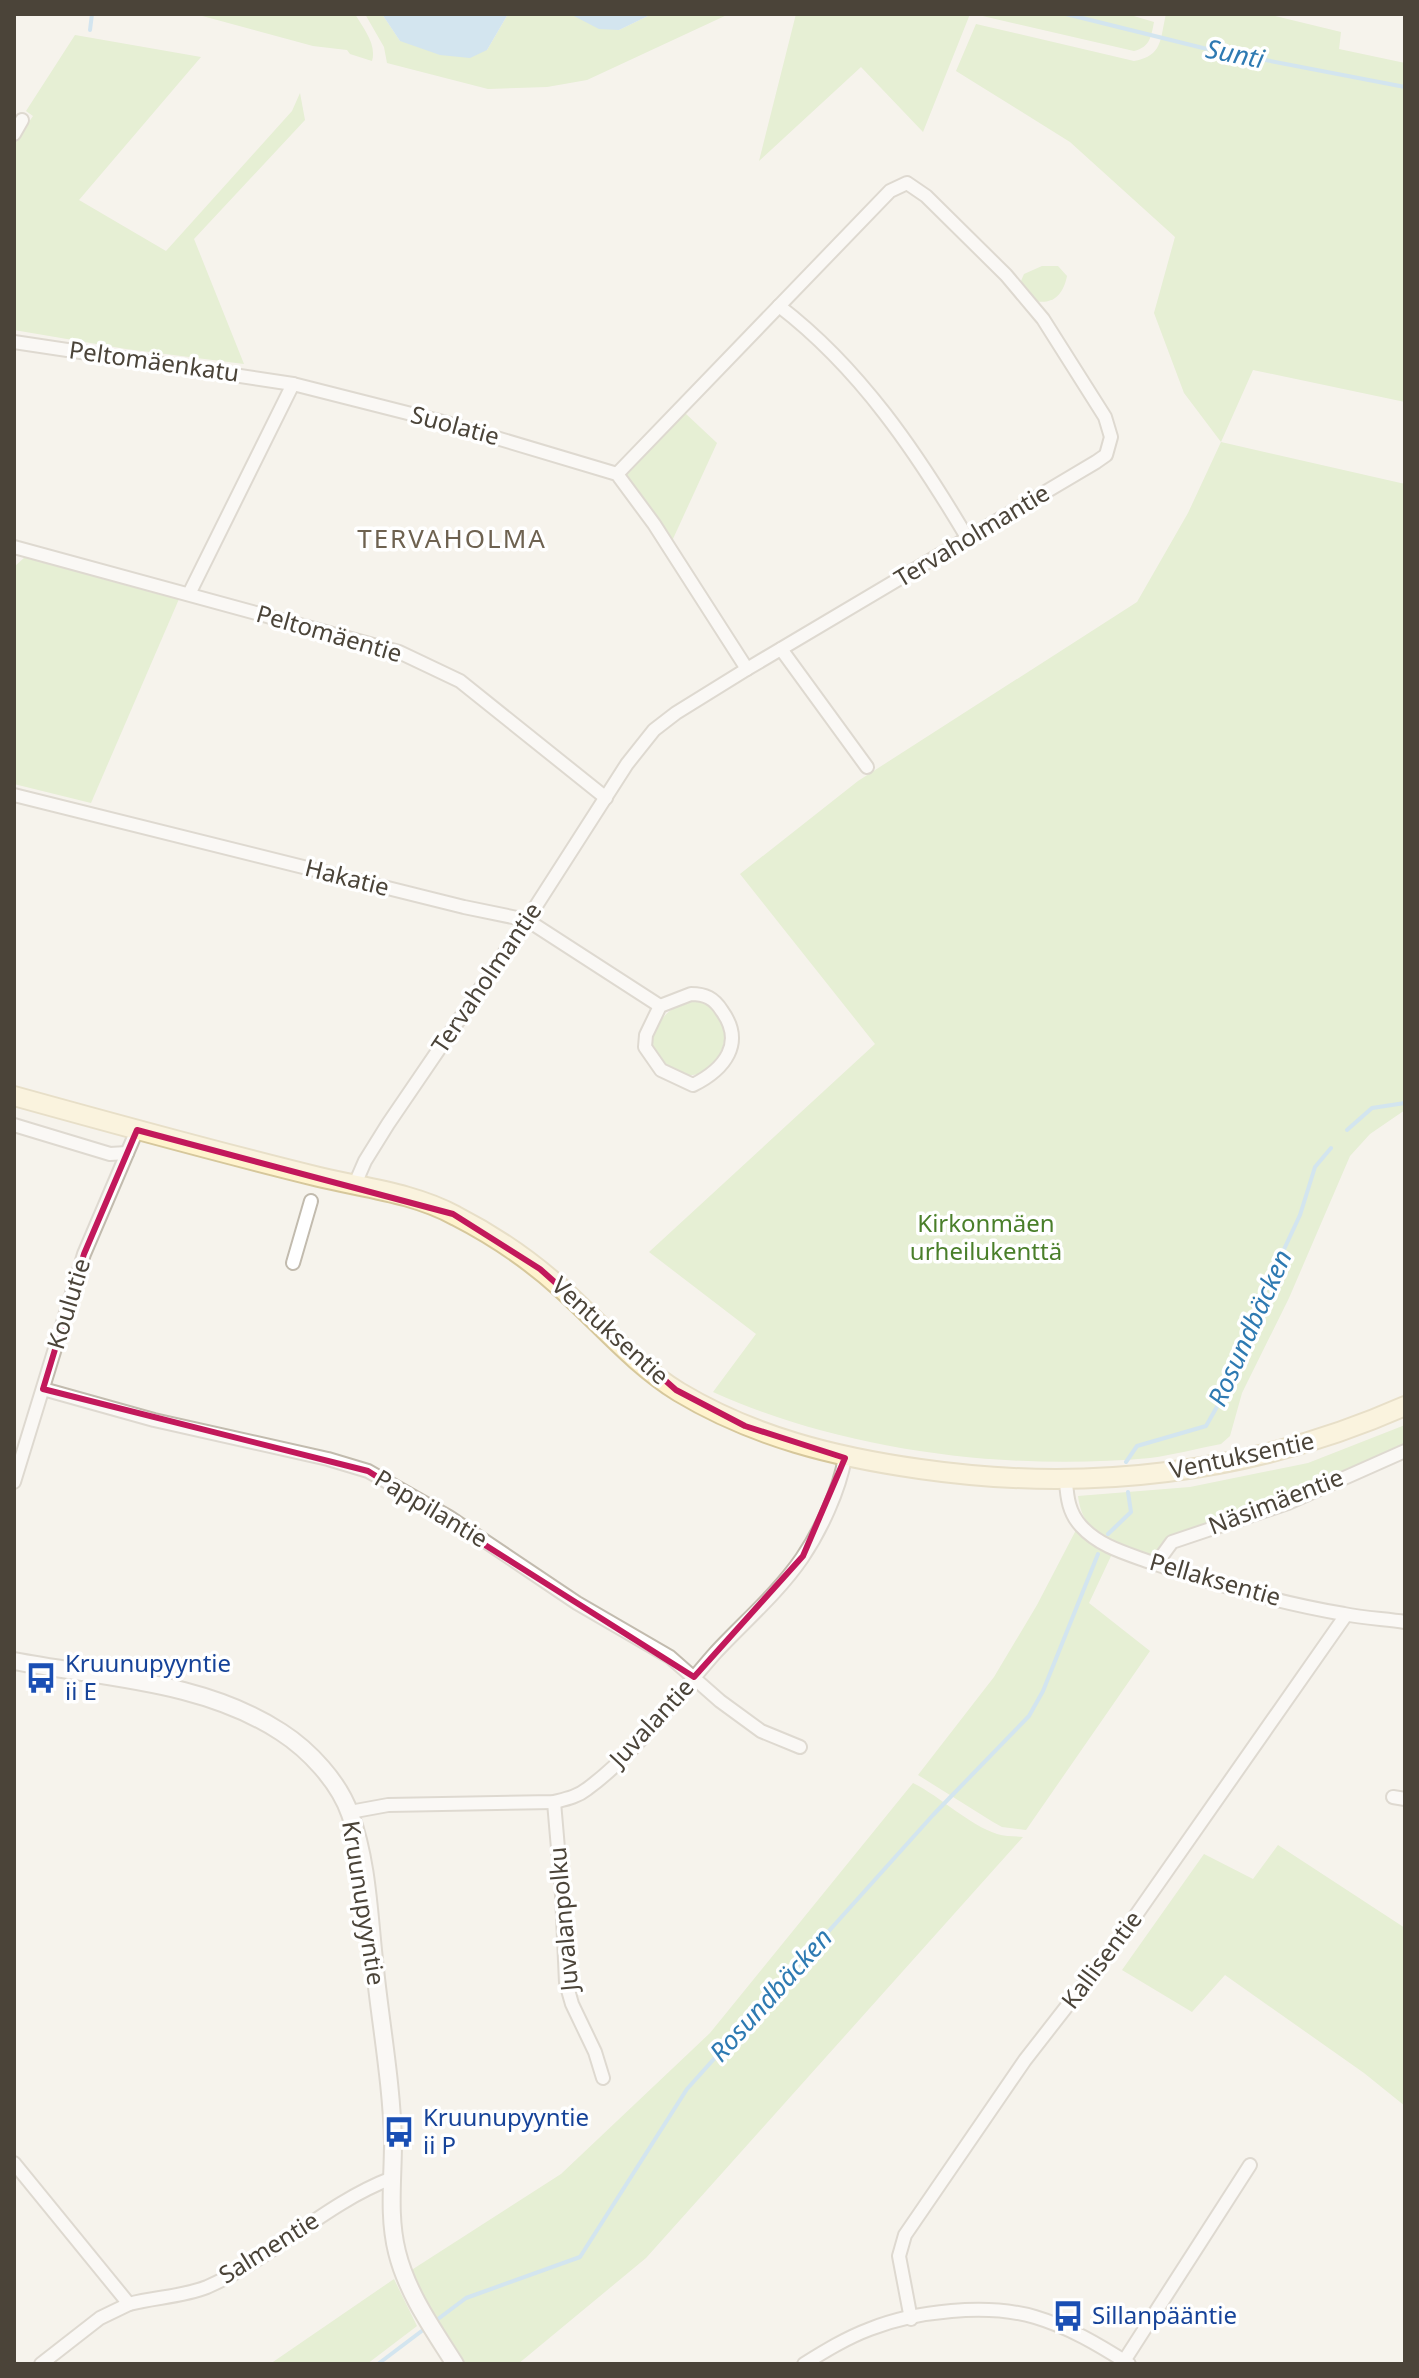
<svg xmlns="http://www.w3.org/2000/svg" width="1419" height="2378" font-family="'Noto Sans',sans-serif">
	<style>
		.green { fill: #d2eab5 }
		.water { fill: #a9d4f2 }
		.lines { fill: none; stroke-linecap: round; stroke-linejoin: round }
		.stream { stroke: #a9d4f2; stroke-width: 4 }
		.minor-casing { stroke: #c2bbae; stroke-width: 16 }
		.tertiary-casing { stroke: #c2bbae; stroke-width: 20 }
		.secondary-casing { stroke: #d6c79b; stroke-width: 22 }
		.minor { stroke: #fff; stroke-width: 12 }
		.tertiary { stroke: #fff; stroke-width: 16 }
		.secondary { stroke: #fff3cd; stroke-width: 18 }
		.marked { fill: none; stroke: #c2185b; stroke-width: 6; stroke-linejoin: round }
		.labels { text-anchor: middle; stroke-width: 7; stroke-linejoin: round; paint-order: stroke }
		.street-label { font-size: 24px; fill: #4b4439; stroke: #fff }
		.park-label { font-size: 24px; fill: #4a7f2a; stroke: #fff }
		.transit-label { font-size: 24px; fill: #164399; stroke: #fff; text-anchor: start }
		.water-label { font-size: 26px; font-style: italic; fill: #2e7ab2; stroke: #fff }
		.neighbourhood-label { font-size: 26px; letter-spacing: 2px; fill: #6e6250; stroke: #fff }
	</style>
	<rect width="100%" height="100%" fill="#f6f3ec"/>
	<g class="green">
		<path d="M 195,14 L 355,14 C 363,28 377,44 372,61 L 350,54 L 347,50 L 313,46 Z"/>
		<polygon points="365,14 382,14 400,41 487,50 508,14 570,14 619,30 652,14 729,14 587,80 547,87 488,89 387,63 384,47"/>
		<polygon points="796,14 970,14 923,132 861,67 759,161"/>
		<path d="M 974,14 L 1127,14 L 1154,22 C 1151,37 1150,47 1134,51 Z"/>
		<path d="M 1166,14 L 1267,14 L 1341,32 L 1339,49 L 1405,63 L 1405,402 L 1253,370 L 1221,442 L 1405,484 L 1405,1110 L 1370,1134 L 1350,1156 L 1289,1298 L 1242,1393 L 1230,1436 L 1221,1444 C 1198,1448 1174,1455 1150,1458 C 1006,1471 845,1451 713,1392 L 756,1334 L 649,1252 L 875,1044 L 740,874 L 858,781 L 1137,602 L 1188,513 L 1221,442 L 1184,393 L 1154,313 L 1175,237 L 1070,142 L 956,71 L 976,24 L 1134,61 C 1163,56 1160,39 1166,14 Z"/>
		<polygon points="75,35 201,57 79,200 166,251 292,111 300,93 305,120 194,239 244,364 126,349 14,330 14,144 33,116 26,111"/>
		<path d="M 1042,266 L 1058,266 L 1067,276 C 1063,295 1053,305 1034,301 L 1021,281 L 1024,274 Z"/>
		<polygon points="685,413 717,443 672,541 626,475"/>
		<polygon points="25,557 179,599 91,803 14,784 14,567"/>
		<path d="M 699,1000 L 711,1004 L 726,1031 C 721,1081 675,1092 651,1046 C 656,1020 671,1002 699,1000 Z"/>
		<path d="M 1405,1425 L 1405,1445 L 1285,1497 L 1218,1518 L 1169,1538 L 1154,1558 C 1118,1545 1083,1539 1078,1496 L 1190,1487 L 1308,1463 Z"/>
		<polygon points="1076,1530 1112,1554 1089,1603 1150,1651 1026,1830 1002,1827 993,1822 918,1775 994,1677 1037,1605"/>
		<path d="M 913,1783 C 941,1797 969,1825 997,1834 C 1005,1837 1015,1836 1023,1837 L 646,2258 L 518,2364 L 464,2364 L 429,2309 L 410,2271 L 561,2174 L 710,2033 Z"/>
		<polygon points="1278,1845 1405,1928 1405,2106 1364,2073 1225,1975 1192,2012 1122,1970 1204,1854 1253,1879"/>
		<polygon points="394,2279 417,2326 367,2364 270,2364"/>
	</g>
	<g class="water">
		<polygon points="382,14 508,14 487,50 470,58 440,55 400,41"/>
		<polygon points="570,14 652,14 619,30 599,29"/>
	</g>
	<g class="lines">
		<g class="stream">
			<polyline points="1066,14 1203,48 1405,87"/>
			<polyline points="90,30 92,14"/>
			<polyline points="1347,1130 1372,1108 1405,1103"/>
			<polyline points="1126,1462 1137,1446 1206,1426 1222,1398 1265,1290 1300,1215 1315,1167 1331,1148"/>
			<polyline points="1108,1534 1131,1512 1128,1492"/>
			<polyline points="434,2322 466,2298 580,2257 687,2089 933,1815 1029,1716 1043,1691 1098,1554"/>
			<polyline points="378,2364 427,2327"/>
		</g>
		<defs>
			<g id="minor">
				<polyline points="14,134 22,120"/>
				<path d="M 779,306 C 860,368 917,453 968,539"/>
				<polyline points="14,342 293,384 443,422 617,474 654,524 747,669"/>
				<polyline points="14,547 399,652 460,681 606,798"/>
				<polyline points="189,594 293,384"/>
				<polyline points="781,649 867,767"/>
				<polyline points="14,795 464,907 527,920 660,1006"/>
				<path d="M 691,994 C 705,994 714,998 722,1011 C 745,1043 725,1069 693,1085 L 661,1070 L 645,1047 L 646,1035 L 660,1006 Z"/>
				<polyline points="14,1125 110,1154 127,1153"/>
				<polyline points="355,1184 365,1161 388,1124 527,920 627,764 654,730 676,713 747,669 1096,462 1106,455 1111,437 1105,417 1043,319 1006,275 926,196 907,183 890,191 617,474"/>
				<polyline points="293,1263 311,1201"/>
				<polyline points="43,1389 154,1420 328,1459 368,1471 449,1517 577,1603 670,1657 720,1701 761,1731 800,1747"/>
				<path d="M 1066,1481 C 1067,1498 1069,1513 1081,1526 C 1099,1546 1125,1553 1150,1562 C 1213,1584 1279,1603 1344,1614 C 1364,1618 1385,1619 1405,1622"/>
				<polyline points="14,1482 84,1254 137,1130"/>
				<polyline points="1156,1564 1172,1542 1288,1503 1405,1451"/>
				<polyline points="1393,1797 1405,1799"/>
				<polyline points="554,1802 562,1895 566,1983 572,2004 595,2052 603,2078"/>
				<path d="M 350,1812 L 388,1805 L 554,1802 C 566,1799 577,1797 587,1789 C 634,1755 677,1696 716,1652 C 745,1621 778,1593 802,1558 C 821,1530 839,1491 845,1458"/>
				<path d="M 14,2163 L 129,2304 C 155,2297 182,2297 207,2287 C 273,2258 324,2204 392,2178"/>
				<polyline points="911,2319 899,2256 905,2235 1025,2060 1120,1938 1346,1615"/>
				<polyline points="1124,2361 1250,2165"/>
				<polyline points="41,2364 100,2318 129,2304"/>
				<path d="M 804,2364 C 825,2351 846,2338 870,2329 C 915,2311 987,2303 1035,2317 C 1069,2327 1099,2345 1129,2364"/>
			</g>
			<path id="tertiary" d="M 14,1661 C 103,1678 203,1681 281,1732 C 309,1750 339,1782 350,1814 C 368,1862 369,1918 375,1969 C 381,2027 392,2085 393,2143 C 393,2179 388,2216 397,2252 C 407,2293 433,2329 455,2364"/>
			<path id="secondary" d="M 14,1096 C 115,1124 217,1152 319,1177 C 365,1188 414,1193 456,1216 C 493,1235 530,1260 561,1288 C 600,1323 634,1364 679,1392 C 754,1437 835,1457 920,1469 C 1086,1493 1251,1474 1405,1406"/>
		</defs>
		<use href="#minor" class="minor-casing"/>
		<use href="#tertiary" class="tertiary-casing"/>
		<use href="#secondary" class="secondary-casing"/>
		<use href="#minor" class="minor"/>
		<use href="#tertiary" class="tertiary"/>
		<use href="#secondary" class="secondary"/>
	</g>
	<path d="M0 0H1419V2378H0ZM 137,1130 L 453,1214 L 540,1269 L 676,1390 L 745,1426 L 845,1458 L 803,1556 L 694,1677 L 368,1471 L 43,1389 L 84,1254 Z" fill="#f6f3ec" fill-opacity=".55" fill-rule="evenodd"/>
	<path class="marked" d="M 137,1130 L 453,1214 L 540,1269 L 676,1390 L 745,1426 L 845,1458 L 803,1556 L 694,1677 L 368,1471 L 43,1389 L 84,1254 Z"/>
	<defs>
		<symbol id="bus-bare" viewBox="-9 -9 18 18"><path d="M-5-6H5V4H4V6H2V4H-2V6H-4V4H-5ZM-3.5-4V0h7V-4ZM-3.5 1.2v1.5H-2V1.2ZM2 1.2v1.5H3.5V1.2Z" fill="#1a4fb4" stroke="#fff" stroke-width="2.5" paint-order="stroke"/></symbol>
	</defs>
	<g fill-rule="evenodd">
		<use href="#bus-bare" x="19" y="1656" width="44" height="44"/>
		<use href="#bus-bare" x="377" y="2110" width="44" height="44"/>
		<use href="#bus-bare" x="1046" y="2294" width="44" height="44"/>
	</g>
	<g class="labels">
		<g class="street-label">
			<text transform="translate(154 362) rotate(8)" y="8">Peltomäenkatu</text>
			<text transform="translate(455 426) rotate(15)" y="8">Suolatie</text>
			<text transform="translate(972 536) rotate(-31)" y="8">Tervaholmantie</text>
			<text transform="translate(329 634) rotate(16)" y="8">Peltomäentie</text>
			<text transform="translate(347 878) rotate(14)" y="8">Hakatie</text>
			<text transform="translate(487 978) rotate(-56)" y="8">Tervaholmantie</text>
			<text transform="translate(69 1304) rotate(-73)" y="8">Koulutie</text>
			<text transform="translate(610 1331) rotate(42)" y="8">Ventuksentie</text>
			<text transform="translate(1242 1456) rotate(-12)" y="8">Ventuksentie</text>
			<text transform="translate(1276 1502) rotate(-21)" y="8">Näsimäentie</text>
			<text transform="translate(431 1509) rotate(31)" y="8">Pappilantie</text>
			<text transform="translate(1215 1580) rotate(16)" y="8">Pellaksentie</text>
			<text transform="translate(652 1723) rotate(-47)" y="8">Juvalantie</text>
			<text transform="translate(363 1903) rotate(81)" y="8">Kruunupyyntie</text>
			<text transform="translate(564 1919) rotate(-95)" y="8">Juvalanpolku</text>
			<text transform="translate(1102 1960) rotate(-53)" y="8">Kallisentie</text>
			<text transform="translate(269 2248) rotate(-32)" y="8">Salmentie</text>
		</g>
		<g class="park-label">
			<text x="986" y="1232">Kirkonmäen<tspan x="986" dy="28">urheilukenttä</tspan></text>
		</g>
		<g class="transit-label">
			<text x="65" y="1672">Kruunupyyntie<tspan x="65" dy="28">ii E</tspan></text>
			<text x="423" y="2126">Kruunupyyntie<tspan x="423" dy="28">ii P</tspan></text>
			<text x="1092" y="2324">Sillanpääntie</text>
		</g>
		<g class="water-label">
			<text transform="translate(1235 54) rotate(11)" y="9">Sunti</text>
			<text transform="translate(1250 1328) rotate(-66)" y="9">Rosundbäcken</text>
			<text transform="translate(771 1995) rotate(-48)" y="9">Rosundbäcken</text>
		</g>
		<g class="neighbourhood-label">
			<text x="452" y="548">TERVAHOLMA</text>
		</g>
	</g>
	<rect width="1419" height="2378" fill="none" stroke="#4b4439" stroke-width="32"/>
</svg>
